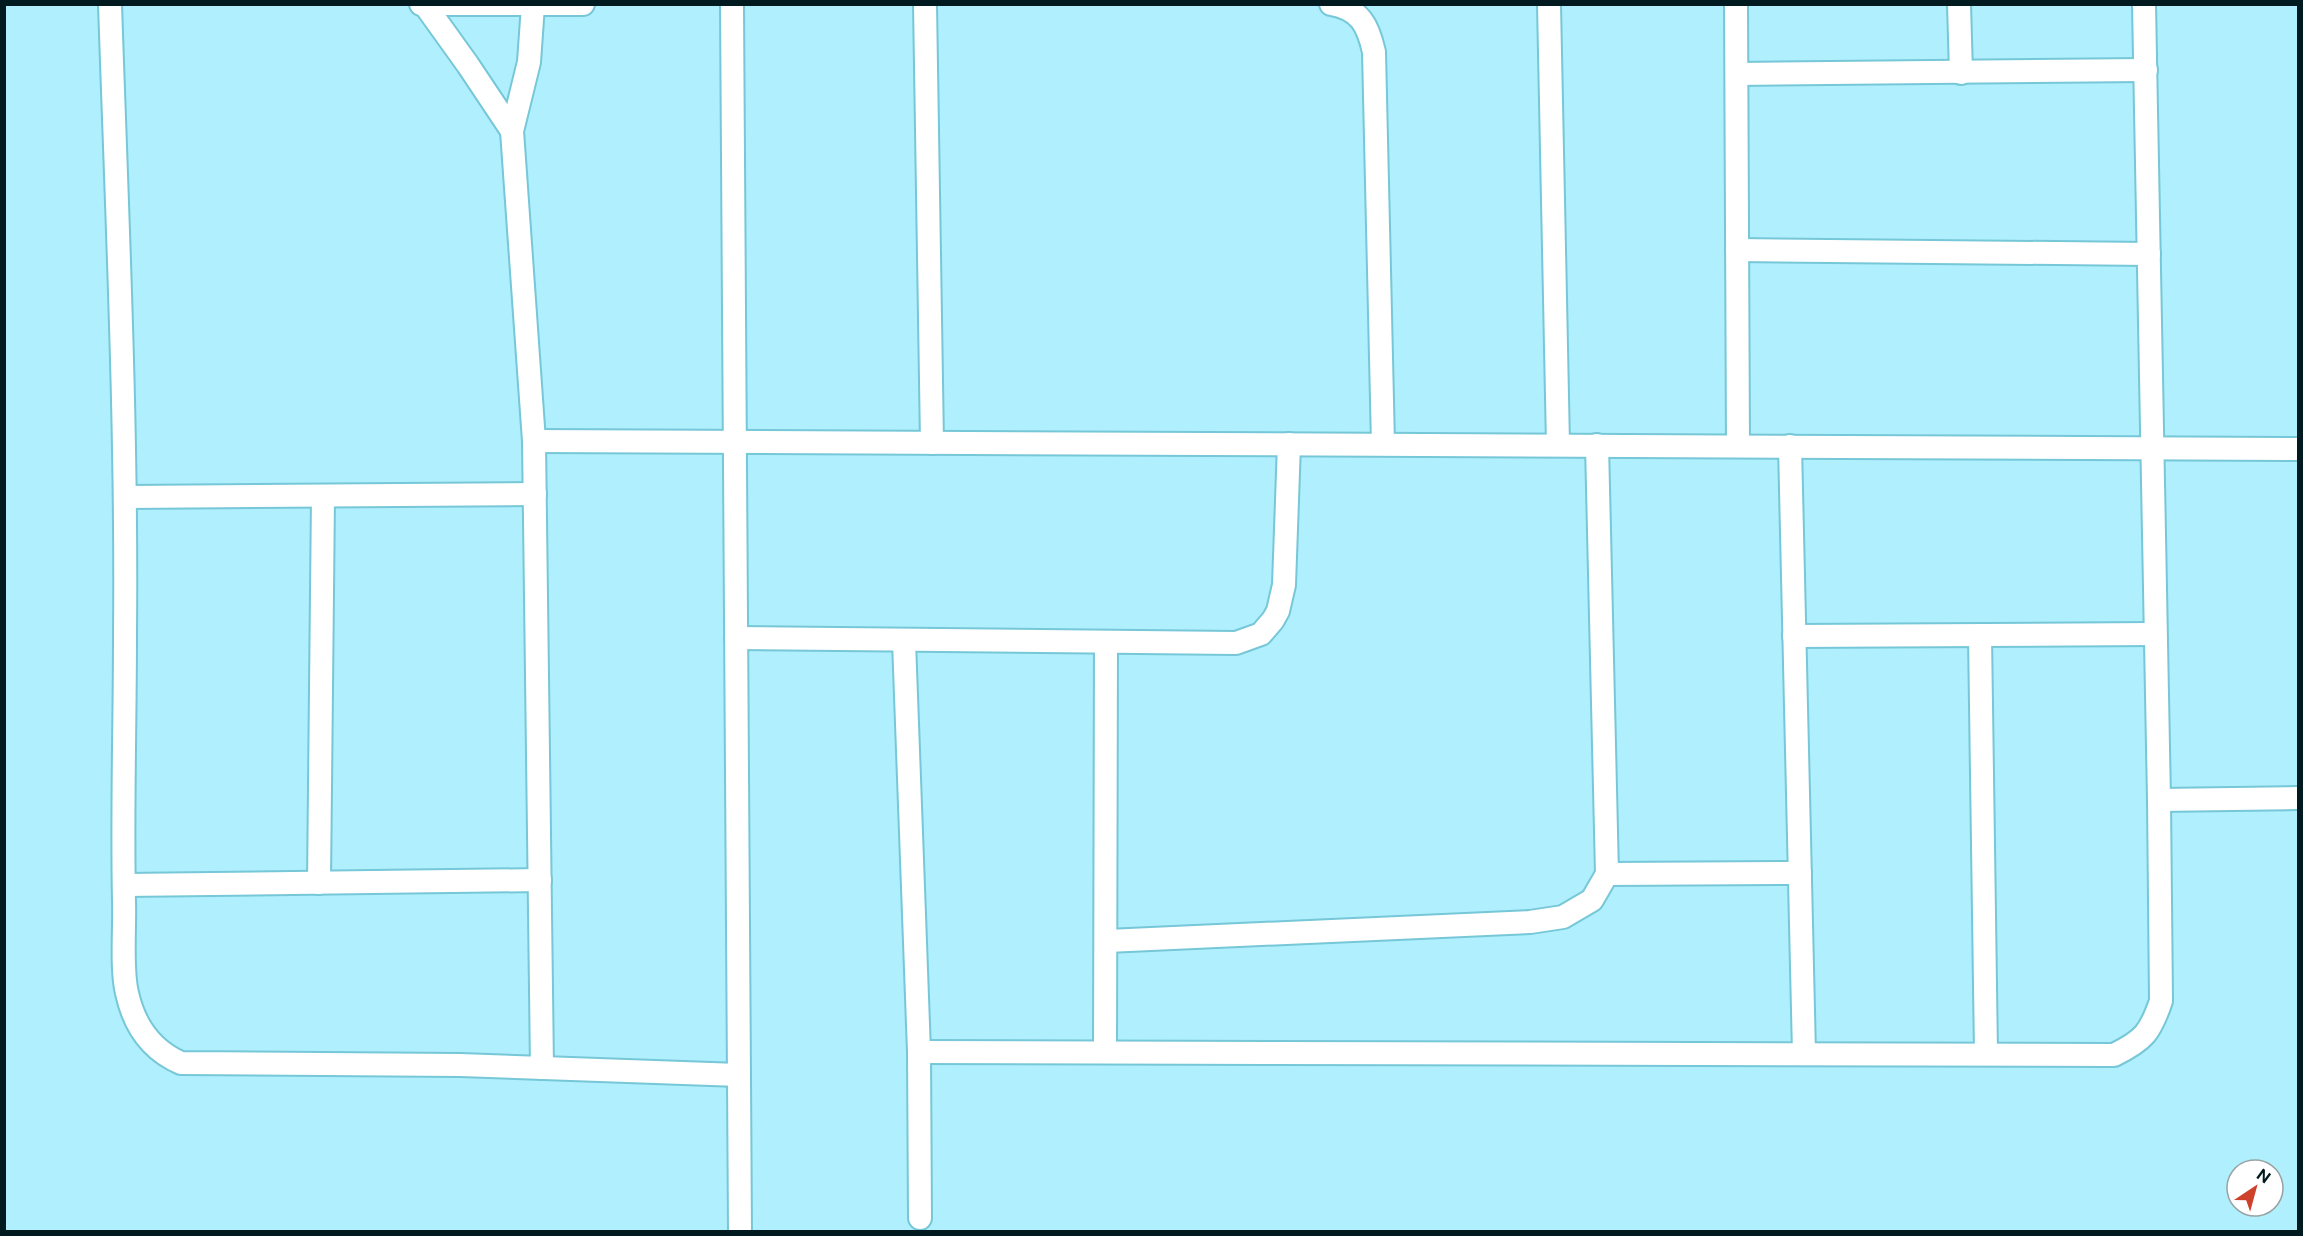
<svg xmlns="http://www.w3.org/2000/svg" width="2303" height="1236" font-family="'Public Sans',sans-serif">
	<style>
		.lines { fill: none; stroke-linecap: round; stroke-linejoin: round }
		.street-casing { stroke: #76c7d7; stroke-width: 26 }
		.street { stroke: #fff; stroke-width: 22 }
	</style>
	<rect width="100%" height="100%" fill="#b0effd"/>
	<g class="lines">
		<defs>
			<g id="street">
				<path d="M 110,4 C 117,215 127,425 125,635 C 125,724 122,812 124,901 C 125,927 121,969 127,993 C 134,1025 151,1050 181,1063 L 460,1065 L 739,1075"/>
				<polyline points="421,4 583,4"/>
				<polyline points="732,4 740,1232"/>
				<polyline points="925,4 932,443"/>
				<path d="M 1331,4 C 1360,9 1368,25 1374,52 L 1383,444"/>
				<polyline points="1549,4 1558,445"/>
				<polyline points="1736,4 1738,446"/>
				<polyline points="1959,4 1961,73"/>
				<polyline points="425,5 468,65 512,131"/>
				<polyline points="533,5 529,62 512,131 534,441 542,1068"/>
				<polyline points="1737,74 2146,70"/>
				<polyline points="1737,250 2149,254"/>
				<polyline points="534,441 2298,449"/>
				<polyline points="1790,446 1804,1054"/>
				<polyline points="126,497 535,494"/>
				<polyline points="1980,635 1986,1054"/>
				<polyline points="1794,636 2155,634"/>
				<polyline points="736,638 1236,643 1261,634 1273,620 1278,611 1284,585 1289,444"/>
				<polyline points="904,641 919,1052 920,1218"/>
				<polyline points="2159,800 2298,798"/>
				<polyline points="1607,874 1800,873"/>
				<polyline points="319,883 323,496"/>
				<polyline points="124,885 540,880"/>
				<polyline points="1107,941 1530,922 1563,917 1592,900 1607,874 1597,445"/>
				<path d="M 919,1052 L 2114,1055 C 2144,1040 2150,1033 2161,1001 L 2159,800 L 2144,4"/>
				<polyline points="1105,1052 1106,642"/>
			</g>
		</defs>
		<use href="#street" class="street-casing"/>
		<use href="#street" class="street"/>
	</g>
	<rect width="2303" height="1236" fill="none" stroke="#011a1f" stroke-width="12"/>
	<g transform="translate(2255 1188) rotate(36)"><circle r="28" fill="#ffffff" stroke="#99a3a5" stroke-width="1.5"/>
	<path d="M0-4.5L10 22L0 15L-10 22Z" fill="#ce422c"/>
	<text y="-9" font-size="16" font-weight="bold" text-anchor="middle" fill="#011a1f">N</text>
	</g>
</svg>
